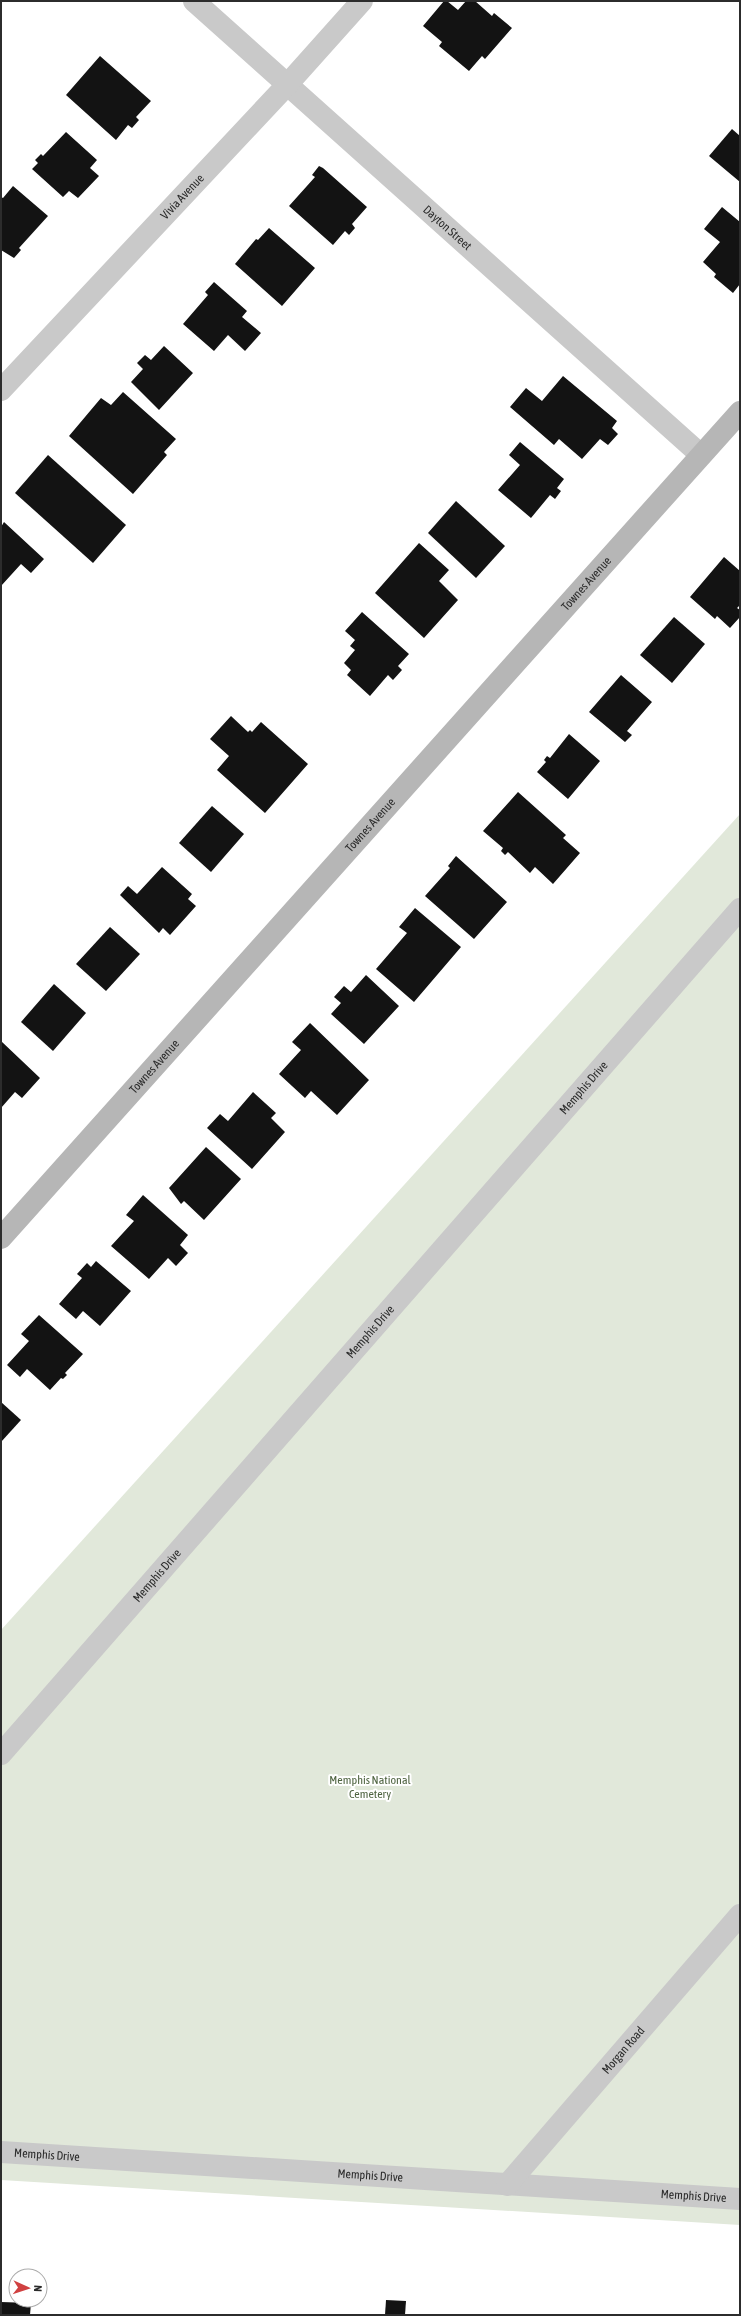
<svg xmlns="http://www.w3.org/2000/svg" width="741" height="2316" font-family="'Asap Condensed',sans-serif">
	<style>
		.green { fill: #e1e8da }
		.building { fill: #131313 }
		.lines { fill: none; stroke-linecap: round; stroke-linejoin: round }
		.street { stroke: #c9c9c9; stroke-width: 22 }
		.secondary { stroke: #b6b6b6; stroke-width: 22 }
		.labels { text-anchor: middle; stroke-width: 4; stroke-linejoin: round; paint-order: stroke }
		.street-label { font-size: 12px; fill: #2c2c2c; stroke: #fff }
		.park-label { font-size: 12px; fill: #4d623f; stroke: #fff }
	</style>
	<rect width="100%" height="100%" fill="#fff"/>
	<polygon class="green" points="740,814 740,2225 1,2180 1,1630"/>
	<g class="building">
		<polygon points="444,1 447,1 458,10 466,1 475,1 492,16 494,13 512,28 485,59 482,56 469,71 439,46 442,42 423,26"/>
		<polygon points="100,56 151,101 136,117 139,120 132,128 128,125 116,140 66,95"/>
		<polygon points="732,129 740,136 740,182 709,156"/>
		<polygon points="66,132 97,160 90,168 99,176 78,198 69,191 63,197 32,169 38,163 35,160 41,154 43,156"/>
		<polygon points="319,166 323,168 367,207 352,224 355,228 349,235 345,231 333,245 289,206 315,177 312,175"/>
		<polygon points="13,186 48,216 19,248 21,250 14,258 1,250 1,197 3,198"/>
		<polygon points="722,207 740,222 740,284 733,293 714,277 716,274 703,262 720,242 704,229"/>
		<polygon points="269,228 315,268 282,306 235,264 256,239 258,240"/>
		<polygon points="214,282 247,311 242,317 261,333 245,351 228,335 214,351 183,324 208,295 205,292"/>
		<polygon points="164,346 193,373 159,410 131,382 143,369 137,363 145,355 151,360"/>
		<polygon points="563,376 617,421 612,428 618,434 608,445 600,439 582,459 559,439 554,445 510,407 526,388 542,401"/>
		<polygon points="123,392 176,439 164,452 167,455 133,494 69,436 101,398 111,405"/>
		<polygon points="520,442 564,479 557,488 561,491 555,499 550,495 531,518 498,490 520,465 509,455"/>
		<polygon points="48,455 126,525 93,563 15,493"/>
		<polygon points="456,501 505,546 476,578 428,533"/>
		<polygon points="4,522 44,559 31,573 21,564 1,586 1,527"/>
		<polygon points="419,543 449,570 439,581 458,600 424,638 375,593"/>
		<polygon points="724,557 740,571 740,605 737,608 740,610 740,617 730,628 717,616 715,619 690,597"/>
		<polygon points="362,612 409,654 398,666 402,670 393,680 388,675 370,696 347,675 351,670 344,663 355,650 350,646 355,640 345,631"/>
		<polygon points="674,617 705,644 672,683 640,655"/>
		<polygon points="621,675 652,702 627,731 632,735 625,742 589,712"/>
		<polygon points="231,716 248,732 250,730 252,732 261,722 308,764 265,813 217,770 229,756 210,739"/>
		<polygon points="569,734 600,761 568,799 537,772 546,762 544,760 547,756 550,758"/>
		<polygon points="518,792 566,835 563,838 580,853 553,884 535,867 530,873 508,852 505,855 501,851 503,848 483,831"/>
		<polygon points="212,806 244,834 211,872 179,843"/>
		<polygon points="456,856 507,902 474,939 425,896 450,868 448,866"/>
		<polygon points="162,867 192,894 188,899 196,906 170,935 163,928 159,933 120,895 128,886 137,894"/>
		<polygon points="415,908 461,947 414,1002 376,969 407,933 399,927"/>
		<polygon points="110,927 140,954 106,991 76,964"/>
		<polygon points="366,975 399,1006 364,1044 331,1014 341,1003 334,997 344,986 351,992"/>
		<polygon points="54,984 86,1013 53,1051 21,1022"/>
		<polygon points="310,1023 369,1080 337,1115 311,1091 305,1098 279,1074 301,1050 292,1042"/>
		<polygon points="1,1041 40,1078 22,1098 15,1092 1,1108"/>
		<polygon points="253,1092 276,1113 271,1118 285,1132 252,1169 207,1128 220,1114 228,1121"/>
		<polygon points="206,1147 241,1179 204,1220 184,1201 181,1204 169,1188"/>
		<polygon points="143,1195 188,1235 180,1245 188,1253 176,1266 168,1258 149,1279 111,1246 134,1221 126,1215"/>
		<polygon points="96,1261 131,1291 100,1326 83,1311 76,1319 59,1304 82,1278 77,1274 87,1263 91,1267"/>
		<polygon points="39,1315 83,1354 65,1373 67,1375 63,1379 61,1378 50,1390 27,1369 20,1377 7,1365 29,1341 21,1334"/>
		<polygon points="1,1402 21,1420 1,1442"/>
		<polygon points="386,2300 406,2301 405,2315 385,2315"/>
		<polygon points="1,2302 31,2303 30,2315 1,2315"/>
	</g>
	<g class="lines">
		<g class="street">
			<path id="s1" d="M 194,1 L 701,455"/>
			<path id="s2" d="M 1,390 L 286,86 L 362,1"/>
			<path id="s3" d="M 1,1754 L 740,909"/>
			<path id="s4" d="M 1,2152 L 740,2199"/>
			<path id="s5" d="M 507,2185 L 740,1915"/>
		</g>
		<path class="secondary" id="s6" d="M 1,1238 L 740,412"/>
	</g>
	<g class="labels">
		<g class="street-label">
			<text dy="4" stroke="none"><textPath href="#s2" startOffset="265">Vivia Avenue</textPath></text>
			<text dy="4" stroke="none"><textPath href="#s1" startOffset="340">Dayton Street</textPath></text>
			<text dy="4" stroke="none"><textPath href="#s6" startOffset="878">Townes Avenue</textPath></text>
			<text dy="4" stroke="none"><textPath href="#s6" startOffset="554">Townes Avenue</textPath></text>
			<text dy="4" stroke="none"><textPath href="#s6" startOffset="230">Townes Avenue</textPath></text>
			<text dy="4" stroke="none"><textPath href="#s3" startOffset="885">Memphis Drive</textPath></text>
			<text dy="4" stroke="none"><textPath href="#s3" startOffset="561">Memphis Drive</textPath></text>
			<text dy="4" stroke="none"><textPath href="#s3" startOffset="237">Memphis Drive</textPath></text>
			<text dy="4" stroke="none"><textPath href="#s5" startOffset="178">Morgan Road</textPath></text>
			<text dy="4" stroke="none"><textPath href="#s4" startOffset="46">Memphis Drive</textPath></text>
			<text dy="4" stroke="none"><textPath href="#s4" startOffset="370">Memphis Drive</textPath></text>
			<text dy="4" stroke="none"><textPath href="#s4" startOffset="694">Memphis Drive</textPath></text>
		</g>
		<g class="park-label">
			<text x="370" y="1784">Memphis National<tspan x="370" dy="14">Cemetery</tspan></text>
		</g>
	</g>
	<rect width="741" height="2316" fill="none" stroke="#2c2c2c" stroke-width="4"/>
	<g transform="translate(28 2288) rotate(93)"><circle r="19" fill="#ffffff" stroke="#ababab"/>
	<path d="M0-3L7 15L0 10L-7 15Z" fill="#d04141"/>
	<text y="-6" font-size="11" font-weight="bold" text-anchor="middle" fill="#2c2c2c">N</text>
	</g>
</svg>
